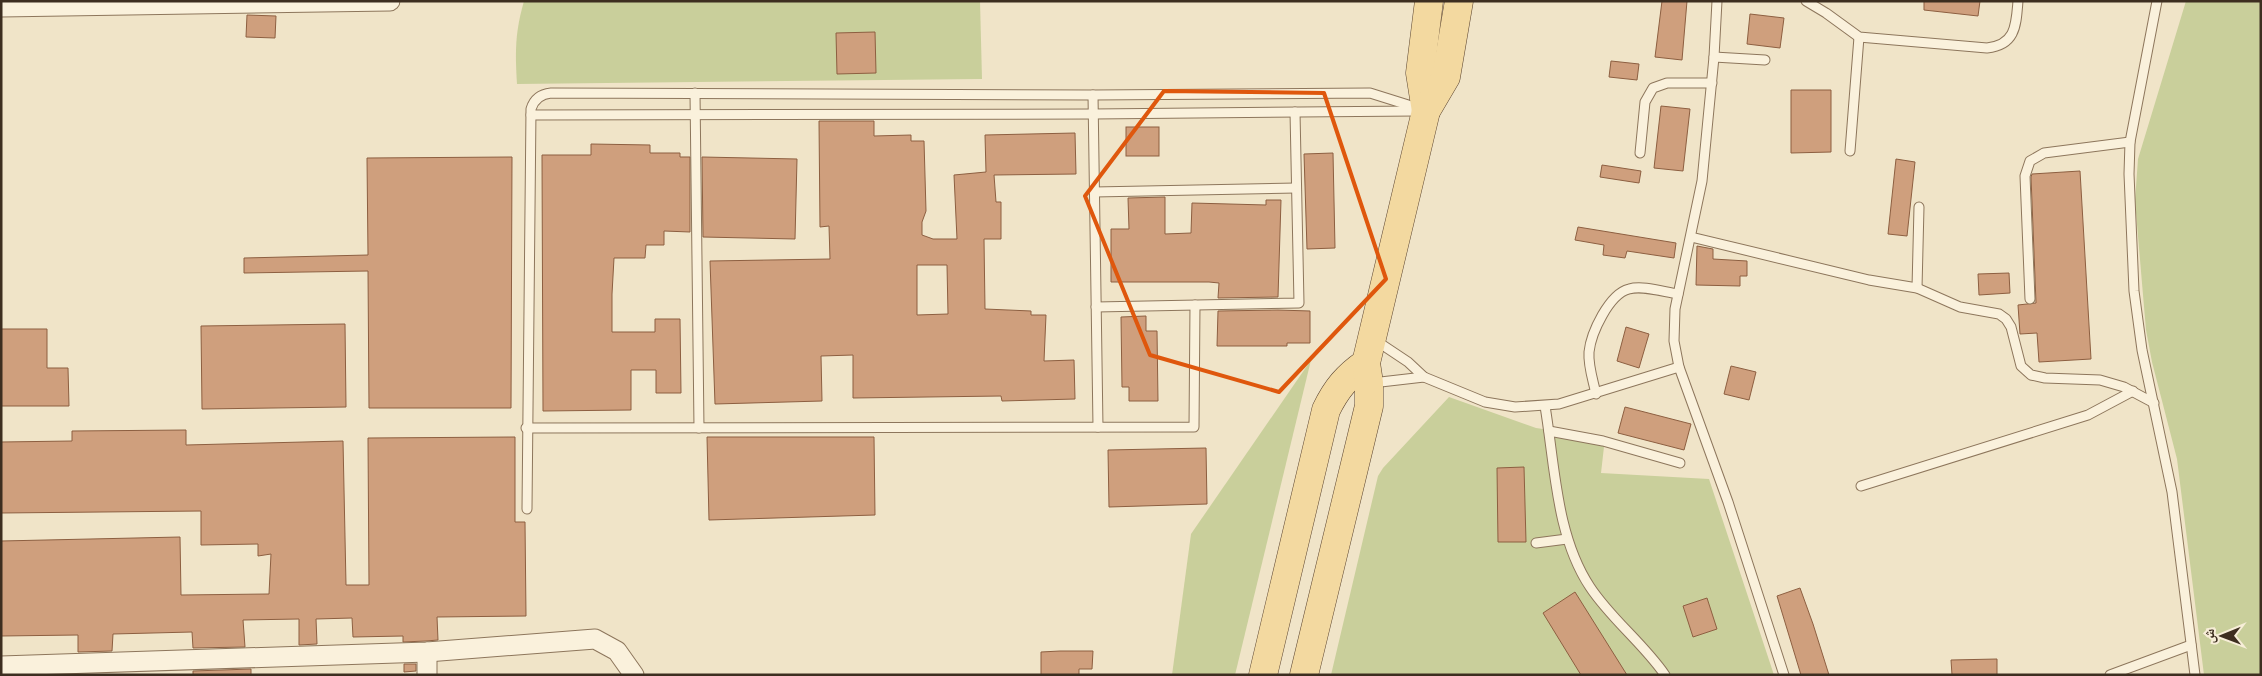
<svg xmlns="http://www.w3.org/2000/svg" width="2262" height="676" font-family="Literata,'Noto Naskh Arabic',serif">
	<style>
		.green { fill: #c9cf9b }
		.building { fill: #cf9f7d; stroke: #8d5f41; fill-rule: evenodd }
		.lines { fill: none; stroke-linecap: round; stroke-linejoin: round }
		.lane-casing { stroke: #8d765c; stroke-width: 11 }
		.street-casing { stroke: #8d765c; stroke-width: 21 }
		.primary-casing { stroke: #5b4430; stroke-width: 29 }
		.lane { stroke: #faf1dc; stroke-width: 9 }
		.street { stroke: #faf1dc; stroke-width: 19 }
		.primary { stroke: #f3d9a0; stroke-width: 28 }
		.marked { fill: none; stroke: #df570d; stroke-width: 4; stroke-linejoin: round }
	</style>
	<rect width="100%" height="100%" fill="#f0e4c8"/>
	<g class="green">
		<path d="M 524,1 L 980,1 L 982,79 L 517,84 C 515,52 515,32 524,1 Z"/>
		<polygon points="2186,1 2261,1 2261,675 2204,675 2177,459 2152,362 2146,330 2135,201 2138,159"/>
		<polygon points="1311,360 1235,675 1172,675 1191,534"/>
		<polygon points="1449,397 1536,428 1605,438 1601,473 1709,479 1774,675 1331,675 1378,476 1383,468"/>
	</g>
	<g class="building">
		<polygon points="1662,1 1687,1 1682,60 1655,57"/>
		<polygon points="1924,1 1980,1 1978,16 1924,10"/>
		<polygon points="1750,14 1784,18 1780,48 1747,44"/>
		<polygon points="247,15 276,16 275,38 246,37"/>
		<polygon points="875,32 876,73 837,74 836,33"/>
		<polygon points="1611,61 1639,64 1637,80 1609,77"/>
		<polygon points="1791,90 1831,90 1831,152 1791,153"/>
		<polygon points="1661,106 1690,109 1683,171 1654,168"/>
		<path d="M 819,121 L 874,121 L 874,136 L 911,135 L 911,141 L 924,141 L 926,211 L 922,222 L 922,235 L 933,239 L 957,239 L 954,175 L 986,172 L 985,135 L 1075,133 L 1076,174 L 994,175 L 996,202 L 1001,202 L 1001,239 L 984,239 L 985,309 L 1031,311 L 1031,315 L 1046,315 L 1044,361 L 1074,360 L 1075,399 L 1002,401 L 1001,396 L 853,398 L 853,355 L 821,356 L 822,401 L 715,404 L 710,261 L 830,259 L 829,226 L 820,227 ZM 917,265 L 947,265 L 948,314 L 917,315 Z"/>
		<rect x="1126" y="127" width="33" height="29"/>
		<polygon points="591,144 650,145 650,153 680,153 680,157 690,157 690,232 664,231 664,245 646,245 645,258 614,258 612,294 612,332 655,332 655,319 680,319 681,393 656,393 656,370 631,370 631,410 543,411 542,155 591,155"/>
		<polygon points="1333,153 1335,248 1307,249 1304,154"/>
		<polygon points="512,157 511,408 369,408 368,271 244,273 244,258 368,255 367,158"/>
		<polygon points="702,157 797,159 795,239 703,237"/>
		<polygon points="1896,159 1915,162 1907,236 1888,234"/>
		<polygon points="1602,165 1641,171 1639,183 1600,177"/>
		<polygon points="2080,171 2091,359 2039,362 2037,333 2020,334 2018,305 2036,303 2031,177 2032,174"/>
		<polygon points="1165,197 1165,234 1191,233 1192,203 1266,205 1266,200 1281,200 1278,297 1218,298 1219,283 1209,282 1111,282 1111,229 1129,229 1128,198"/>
		<polygon points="1578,227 1676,243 1674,258 1627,251 1625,258 1603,255 1604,245 1575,240"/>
		<polygon points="1697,246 1713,249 1713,259 1747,261 1747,276 1740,276 1740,286 1696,285"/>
		<polygon points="2009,273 2010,293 1979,295 1978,274"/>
		<polygon points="1278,310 1310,311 1310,343 1287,343 1287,346 1217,346 1218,311"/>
		<polygon points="1146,316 1146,331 1157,331 1158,401 1129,401 1129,387 1122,387 1121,317"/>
		<polygon points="345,324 346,407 202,409 201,326"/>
		<polygon points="1626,327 1649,334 1639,368 1617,361"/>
		<polygon points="1,329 47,329 47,368 68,368 69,406 1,406"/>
		<polygon points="1731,366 1756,372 1749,400 1724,394"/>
		<polygon points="1625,407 1691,424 1684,450 1618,433"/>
		<polygon points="186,430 186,445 343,441 346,585 369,585 368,438 515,437 515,522 525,522 526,616 437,617 438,640 426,641 403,642 403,636 353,637 352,618 316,619 317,644 299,645 299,619 243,620 245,647 193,648 192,632 113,634 112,651 78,652 78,635 1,636 1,541 180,537 181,595 269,594 271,554 258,556 258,544 201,545 201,511 1,513 1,442 72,441 72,431"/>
		<polygon points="707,437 874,437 875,515 709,520"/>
		<polygon points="1206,448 1207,504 1109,507 1108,450"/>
		<polygon points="1524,467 1526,542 1498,542 1497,468"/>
		<polygon points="1800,588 1813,624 1829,675 1801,675 1777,596"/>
		<polygon points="1575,592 1627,675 1581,675 1543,613"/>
		<polygon points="1707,598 1717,629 1693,637 1683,606"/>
		<polygon points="1060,651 1093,651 1092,669 1079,669 1079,675 1041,675 1041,652"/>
		<polygon points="1997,659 1997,675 1952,675 1951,660"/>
		<polygon points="404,664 416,664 416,671 404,672"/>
		<polygon points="251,669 251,675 193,675 193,671"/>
	</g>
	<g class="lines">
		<defs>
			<g id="lane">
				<polyline points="1717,1 1714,57 1702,181 1675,309 1674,341 1679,367 1728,502 1784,675"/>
				<path d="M 1806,1 L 1826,13 L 1859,37 L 1987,48 C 2016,45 2016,25 2018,1"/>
				<polyline points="2157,1 2130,142 2129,174 2134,291 2142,350 2172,492 2195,675"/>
				<polyline points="1714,57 1765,60"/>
				<polyline points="695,93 699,428"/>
				<polyline points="1093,95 1098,427"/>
				<polyline points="531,115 1093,114 1416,111"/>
				<polyline points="1850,151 1859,37"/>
				<polyline points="1640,153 1645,102 1653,88 1667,83 1712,83"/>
				<polyline points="1094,192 1296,188"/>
				<polyline points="1691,237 1869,280 1917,288 1960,307 1999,314 2006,319 2011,327 2021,366 2031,375 2045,378 2100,380 2124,387 2154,403"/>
				<polyline points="1917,288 1919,207"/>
				<polyline points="2030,299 2025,176 2030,161 2044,153 2130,142"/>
				<polyline points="1096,307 1299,303 1295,112"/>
				<polyline points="1375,340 1408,362 1424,377 1485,402 1515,407 1559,404 1679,367"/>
				<polyline points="1372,383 1424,377"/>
				<path d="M 1596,394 C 1593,380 1588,366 1589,352 C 1591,333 1609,294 1629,289 C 1643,285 1664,292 1678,294"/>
				<path d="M 1545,406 C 1555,466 1556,536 1590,587 C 1611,619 1643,643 1665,675"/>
				<polyline points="526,428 1194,427 1195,305"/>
				<polyline points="1549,431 1603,441 1680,463"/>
				<polyline points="1861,486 2088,415 2133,391"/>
				<path d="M 527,509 L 531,109 C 534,99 541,94 551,93 L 1093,95 L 1370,93 L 1421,109"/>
				<polyline points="1536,543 1567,539"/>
				<polyline points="2110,675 2191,645"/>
			</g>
			<g id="street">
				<polyline points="1,7 390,1"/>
				<polyline points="427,652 427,675"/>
				<polyline points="1,666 427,652 595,639 617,651 634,675"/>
			</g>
			<g id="primary">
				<polyline points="1426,111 1420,73 1429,1"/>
				<path d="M 1263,675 L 1326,410 C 1336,389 1347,376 1366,363"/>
				<polyline points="1304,675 1369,406 1369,383 1366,363 1426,111 1446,77 1459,1"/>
			</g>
		</defs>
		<use href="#lane" class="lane-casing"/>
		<use href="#street" class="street-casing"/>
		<use href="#primary" class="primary-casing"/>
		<use href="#lane" class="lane"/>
		<use href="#street" class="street"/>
		<use href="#primary" class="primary"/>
	</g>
	<path class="marked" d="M 1164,91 L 1324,93 L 1386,279 L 1279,392 L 1150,355 L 1085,196 Z"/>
	<rect width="2262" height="676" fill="none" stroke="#3d2e20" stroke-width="5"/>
	<g transform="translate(2222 636) rotate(269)" stroke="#f7eed8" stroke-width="4" paint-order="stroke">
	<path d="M0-4L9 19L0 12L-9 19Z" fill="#3d2e20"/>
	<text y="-8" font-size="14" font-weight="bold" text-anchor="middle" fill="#3d2e20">ش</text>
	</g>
</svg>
